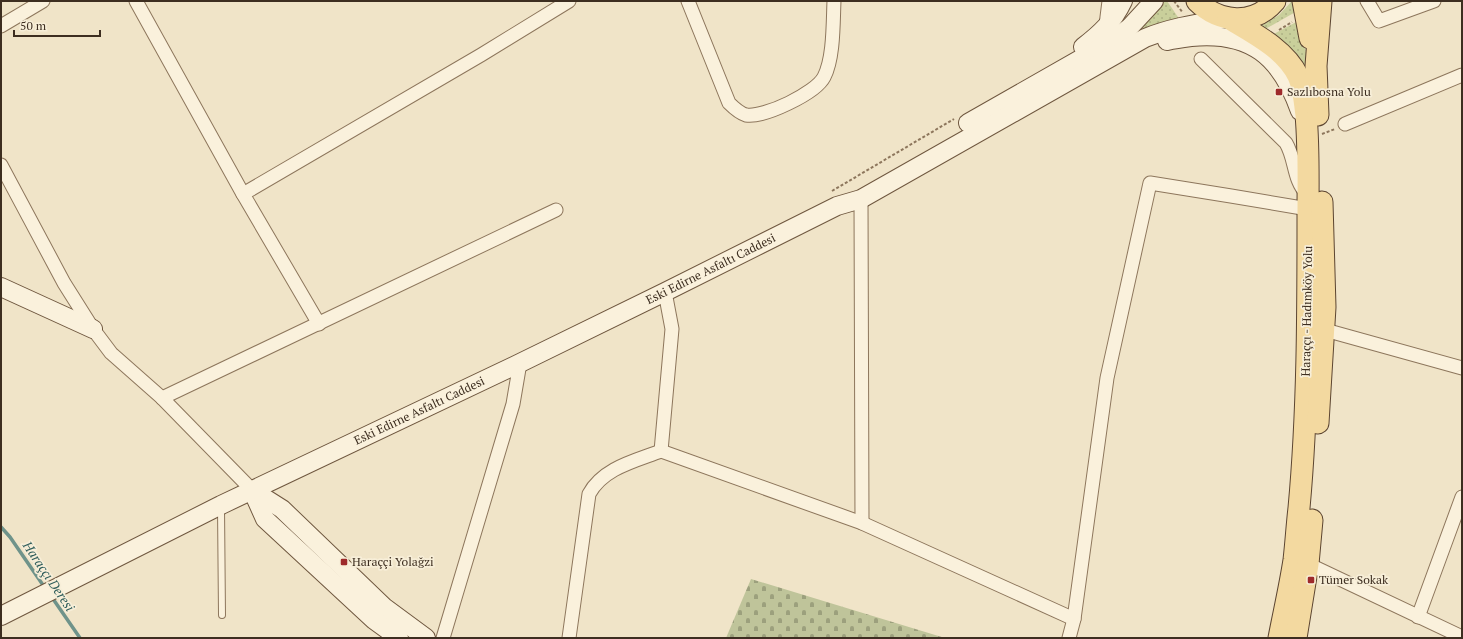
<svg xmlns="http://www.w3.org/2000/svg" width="1463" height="639" font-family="'PT Serif',serif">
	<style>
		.grass { fill: url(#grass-dots) }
		.cemetery { fill: url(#cemetery-stones) }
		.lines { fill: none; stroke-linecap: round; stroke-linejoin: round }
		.stream { stroke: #6f938a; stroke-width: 3.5 }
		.lane-casing { stroke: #8d765c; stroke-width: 8 }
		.street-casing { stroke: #8d765c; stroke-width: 15 }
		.secondary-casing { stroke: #6f573f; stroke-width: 20 }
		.primary-casing { stroke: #5b4430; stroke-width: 23 }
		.path { stroke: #8d765c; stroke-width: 2; stroke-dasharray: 3 2; stroke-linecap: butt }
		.lane { stroke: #faf1dc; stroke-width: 6 }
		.street { stroke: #faf1dc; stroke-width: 13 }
		.secondary { stroke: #faf1dc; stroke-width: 18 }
		.primary { stroke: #f3d9a0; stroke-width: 21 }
		.poi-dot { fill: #9e2a2b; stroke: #f7eed8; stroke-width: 1.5 }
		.labels { text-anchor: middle; stroke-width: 3.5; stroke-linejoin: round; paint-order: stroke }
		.poi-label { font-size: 12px; fill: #3d2e20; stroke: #f7eed8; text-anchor: start }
		.street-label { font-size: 12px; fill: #3d2e20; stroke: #f7eed8 }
		.water-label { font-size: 13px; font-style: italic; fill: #2f5d5a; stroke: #f7eed8 }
	</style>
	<defs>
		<pattern id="grass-dots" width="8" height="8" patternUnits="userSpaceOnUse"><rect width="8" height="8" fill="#c9cf9b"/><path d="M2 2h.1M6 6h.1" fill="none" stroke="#aeb285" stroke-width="1.8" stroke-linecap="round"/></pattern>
		<pattern id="cemetery-stones" width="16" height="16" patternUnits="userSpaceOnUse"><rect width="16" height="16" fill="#bfc49a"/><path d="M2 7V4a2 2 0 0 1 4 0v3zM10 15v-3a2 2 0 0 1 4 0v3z" fill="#9ca07d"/></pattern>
	</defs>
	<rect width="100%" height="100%" fill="#f0e4c8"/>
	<g class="grass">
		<polygon points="1161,1 1167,1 1180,20 1135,35"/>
		<polygon points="1292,1 1297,1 1299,10 1262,31 1257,28 1279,15"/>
		<polygon points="1300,20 1312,85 1270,36"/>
	</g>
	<polygon class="cemetery" points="751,579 945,638 726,638"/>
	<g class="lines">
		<g class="stream">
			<polyline points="1,527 10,537 45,588"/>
			<polyline points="51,596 80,638"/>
		</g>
		<defs>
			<polyline id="lane" points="221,508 222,615"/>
			<g id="street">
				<polyline points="136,1 243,194 319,324"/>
				<path d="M 688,1 L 729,103 C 734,108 739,113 746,115 C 764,118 816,93 824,77 C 834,58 833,22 834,1"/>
				<polyline points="1367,1 1379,21 1434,1"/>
				<polyline points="1106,25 1109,1"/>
				<polyline points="1,26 43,1"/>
				<path d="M 1201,59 L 1286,143 C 1296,160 1293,180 1307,194"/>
				<polyline points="1345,124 1462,75"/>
				<polyline points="1,165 64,283 93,329 111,353 162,398 252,490"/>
				<polyline points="243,194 481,55 569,1"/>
				<polyline points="861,199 862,523"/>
				<polyline points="665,292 672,329 661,451 862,523 1074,619"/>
				<polyline points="1325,330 1462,368"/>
				<polyline points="162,398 556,210"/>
				<polyline points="1302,563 1308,564 1462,637"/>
				<polyline points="1418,617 1462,497"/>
				<polyline points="443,638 513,404 520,363"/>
				<path d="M 569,638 L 589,494 C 603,468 635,461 661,451"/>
				<polyline points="1069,638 1074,619 1107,378 1150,183 1231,196 1308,209"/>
			</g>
			<g id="secondary">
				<path d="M 1167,41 C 1175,39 1183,38 1191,37 C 1251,31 1281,57 1300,111"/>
				<path d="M 1083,47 C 1101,33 1113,22 1123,1"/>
				<polyline points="968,123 1112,41 1129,28 1154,1"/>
				<polyline points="1,287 93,329"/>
				<polyline points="252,490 282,509 384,607 426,638"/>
				<polyline points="252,490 265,519 374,620 399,638"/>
				<path id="s1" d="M 1,616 L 221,505 L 520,363 L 665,292 L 837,206 L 861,199 L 1145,38 C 1172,27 1200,23 1228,18"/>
			</g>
			<g id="primary">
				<path d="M 1197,1 C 1219,23 1254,26 1275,1"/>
				<polyline points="1303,1 1310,38"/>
				<path d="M 1228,18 C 1253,33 1285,49 1298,76 C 1304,89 1304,102 1306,115 C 1309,148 1308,181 1308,214 C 1308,312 1308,410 1299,508 C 1297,525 1296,543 1294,560 C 1290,586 1284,612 1279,638"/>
				<polyline points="1318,115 1316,66 1321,1"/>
				<polyline points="1318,423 1325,307 1322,202"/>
				<polyline points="1296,638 1308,564 1312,520"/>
			</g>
		</defs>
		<use href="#lane" class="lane-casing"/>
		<use href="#street" class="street-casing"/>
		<use href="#secondary" class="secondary-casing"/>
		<use href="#primary" class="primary-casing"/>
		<g class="path">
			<polyline points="1174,1 1183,13"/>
			<polyline points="1279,30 1292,22"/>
			<polyline points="1322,134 1335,129"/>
			<polyline points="832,191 954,119"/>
		</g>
		<use href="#lane" class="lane"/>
		<use href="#street" class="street"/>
		<use href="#secondary" class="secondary"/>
		<use href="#primary" class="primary"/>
	</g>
	<g class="poi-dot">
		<rect x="1275" y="88" width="8" height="8" rx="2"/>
		<rect x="340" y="558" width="8" height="8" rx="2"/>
		<rect x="1307" y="576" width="8" height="8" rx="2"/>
	</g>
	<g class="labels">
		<g class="poi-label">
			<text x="1287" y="96">Sazlıbosna Yolu</text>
			<text x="352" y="566">Haraççi Yolağzi</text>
			<text x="1319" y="584">Tümer Sokak</text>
		</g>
		<g class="street-label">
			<text dy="4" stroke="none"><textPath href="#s1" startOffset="790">Eski Edirne Asfaltı Caddesi</textPath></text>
			<text transform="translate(1307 311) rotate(-89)" y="4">Haraççı - Hadımköy Yolu</text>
			<text dy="4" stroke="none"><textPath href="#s1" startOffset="466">Eski Edirne Asfaltı Caddesi</textPath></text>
		</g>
		<g class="water-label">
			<text transform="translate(49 576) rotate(56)" y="5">Haraççı Deresi</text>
		</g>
	</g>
	<rect width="1463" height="639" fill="none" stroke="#3d2e20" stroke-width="4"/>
	<path d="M14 30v6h86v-6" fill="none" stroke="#3d2e20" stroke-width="2"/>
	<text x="20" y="30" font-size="12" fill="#3d2e20" stroke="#f7eed8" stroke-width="3" paint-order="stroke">50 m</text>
</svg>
